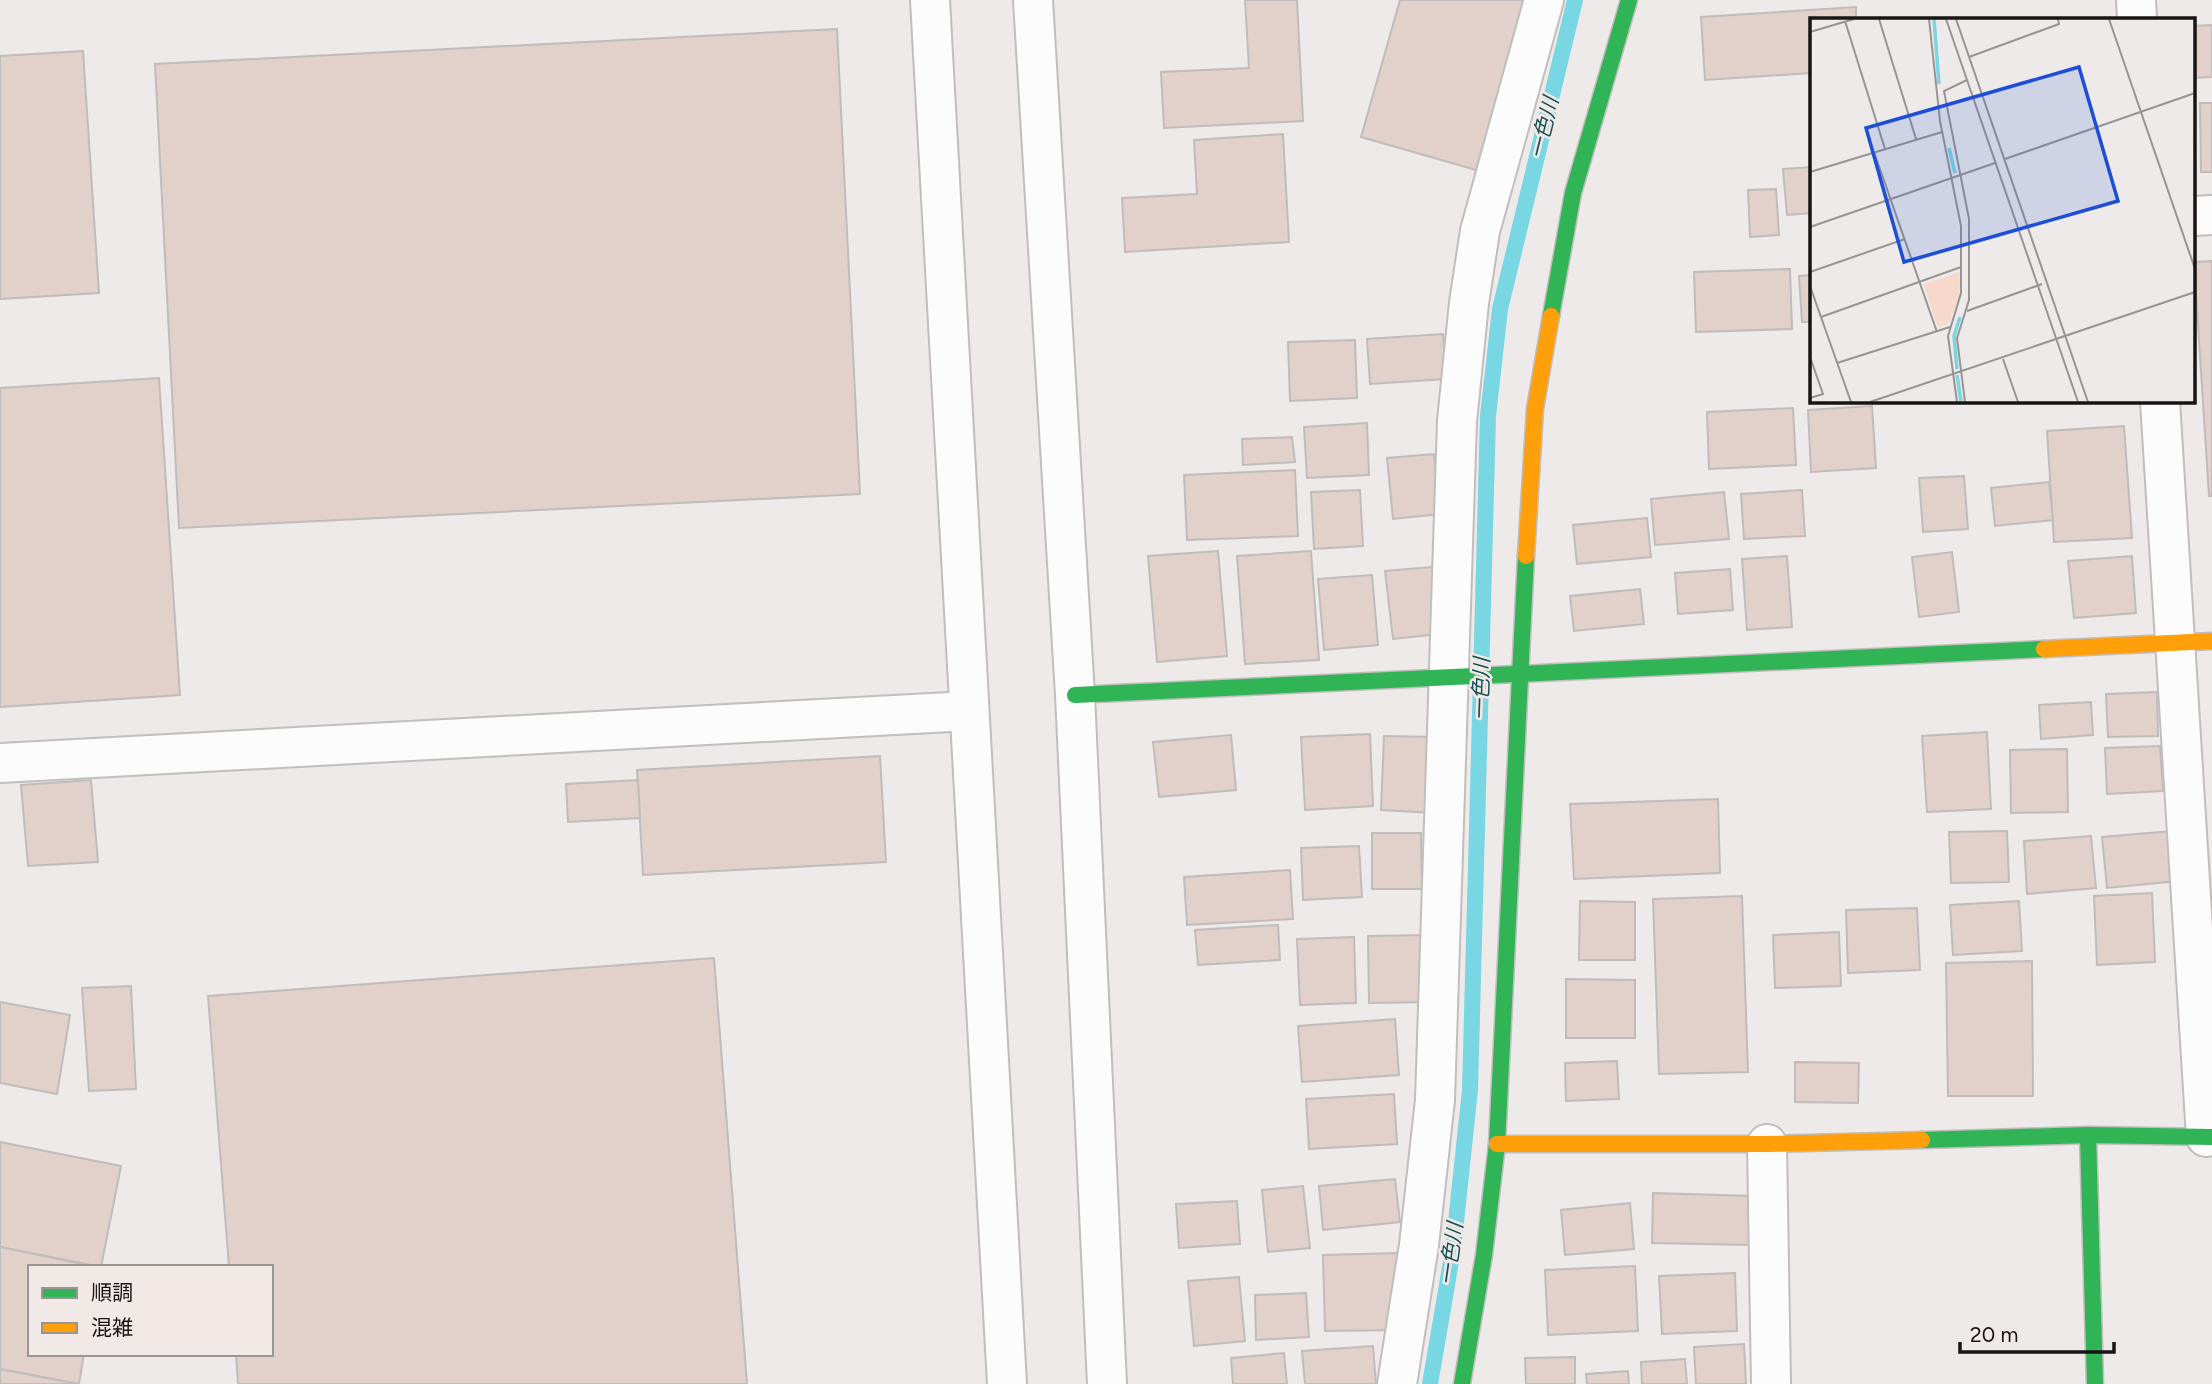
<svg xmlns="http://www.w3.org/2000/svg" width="2212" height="1384" font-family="Figtree,'Noto Sans JP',sans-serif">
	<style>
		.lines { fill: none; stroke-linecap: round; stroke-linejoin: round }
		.stream { stroke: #79d6e3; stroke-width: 16 }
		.building { fill: #e1d1ca; stroke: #bfbcbb; stroke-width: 2 }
		.street-casing { stroke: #c1bebd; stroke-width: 42 }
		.fast-casing { stroke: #c1bebd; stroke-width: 19 }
		.slow-casing { stroke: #c1bebd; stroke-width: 19 }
		.street { stroke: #fcfcfc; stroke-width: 38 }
		.fast { stroke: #30b455; stroke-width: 16 }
		.slow { stroke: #ff9f0a; stroke-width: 16 }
		.labels { text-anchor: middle; stroke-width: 5; stroke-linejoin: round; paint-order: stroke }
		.water-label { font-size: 21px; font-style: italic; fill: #175058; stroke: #f1e9e6 }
		.inset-river { fill: none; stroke: #79d6e3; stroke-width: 3.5 }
		.inset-road { fill: none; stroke: #989493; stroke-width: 2 }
		.view { fill: #1d4ed8; fill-opacity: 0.15; stroke: #1d4ed8; stroke-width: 3.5 }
		.inset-edge { fill: none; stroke: #171413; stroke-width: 3.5 }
	</style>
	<rect width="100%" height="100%" fill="#eeeae9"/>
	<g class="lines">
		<polyline class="stream" points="1430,1384 1453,1250 1470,1090 1488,416 1500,309 1575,0"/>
	</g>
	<g class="building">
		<polygon points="1245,0 1297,0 1303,121 1164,128 1161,72 1249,68"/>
		<polygon points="1400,0 1525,0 1476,170 1361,137"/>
		<polygon points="1856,7 1856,19 1811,19 1811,73 1705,80 1701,17"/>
		<polygon points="2212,25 2212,77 2193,78 2193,26"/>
		<polygon points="837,29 860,494 179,528 155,64"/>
		<polygon points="83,51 99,293 0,299 0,56"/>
		<polygon points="2200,103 2212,103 2212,172 2201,172"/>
		<polygon points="1283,134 1289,242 1125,252 1122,198 1197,194 1194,140"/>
		<polygon points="1811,167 1811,213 1787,215 1783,169"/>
		<polygon points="1776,189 1779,235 1750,237 1748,190"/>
		<polygon points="2212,261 2212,496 2209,496 2194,262"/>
		<polygon points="1790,269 1792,329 1696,332 1694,272"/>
		<polygon points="1811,275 1811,322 1802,322 1799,276"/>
		<polygon points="1443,334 1446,379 1370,384 1367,339"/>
		<polygon points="1355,340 1357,398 1290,401 1288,342"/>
		<polygon points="159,378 180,695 0,707 0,388"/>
		<polygon points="1872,406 1876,468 1811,472 1808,410"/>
		<polygon points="1793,408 1796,465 1709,469 1707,412"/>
		<polygon points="1367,423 1369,475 1307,478 1304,427"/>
		<polygon points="2124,426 2132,538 2054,542 2047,431"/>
		<polygon points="1292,437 1295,462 1243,465 1242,439"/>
		<polygon points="1434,454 1440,514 1393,519 1387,458"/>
		<polygon points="1295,470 1298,536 1187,540 1184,475"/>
		<polygon points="1964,476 1968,529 1923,532 1919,478"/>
		<polygon points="2049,482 2053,520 1995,526 1991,488"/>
		<polygon points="1360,490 1363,546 1314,549 1311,492"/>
		<polygon points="1802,490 1805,536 1744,539 1741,494"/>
		<polygon points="1724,492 1729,539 1655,545 1651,499"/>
		<polygon points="1647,518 1651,557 1577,564 1573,525"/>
		<polygon points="1218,551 1227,656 1157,662 1148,556"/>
		<polygon points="1311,551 1319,660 1245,664 1237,556"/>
		<polygon points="1952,552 1959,612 1919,617 1912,557"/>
		<polygon points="1787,556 1792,627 1747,630 1742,559"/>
		<polygon points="2132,556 2136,613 2074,618 2068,561"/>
		<polygon points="1432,567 1439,634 1393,639 1385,571"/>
		<polygon points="1730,569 1733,610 1678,614 1675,573"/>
		<polygon points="1372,575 1378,645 1324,650 1318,579"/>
		<polygon points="1640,589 1644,624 1574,631 1570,596"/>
		<polygon points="2157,692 2158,736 2108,737 2106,694"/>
		<polygon points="2091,702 2093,735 2041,739 2039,705"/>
		<polygon points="1987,732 1991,809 1927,812 1922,736"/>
		<polygon points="1370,734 1373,806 1305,810 1301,737"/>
		<polygon points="1231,735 1236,790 1159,797 1153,742"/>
		<polygon points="1384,736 1436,737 1434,813 1381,810"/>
		<polygon points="2160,746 2163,791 2107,794 2105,748"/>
		<polygon points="2067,749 2068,812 2011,813 2010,750"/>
		<polygon points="880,756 886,862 643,875 637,770"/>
		<polygon points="91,780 98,862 28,866 21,785"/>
		<polygon points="638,780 640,818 568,822 566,784"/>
		<polygon points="1718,799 1720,873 1574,879 1570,804"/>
		<polygon points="2007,831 2009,882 1951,883 1949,832"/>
		<polygon points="2172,831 2178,881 2107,888 2102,837"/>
		<polygon points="1372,833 1421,833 1422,889 1372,889"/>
		<polygon points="2091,836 2096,888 2027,894 2024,841"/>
		<polygon points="1359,846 1362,897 1303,900 1301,848"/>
		<polygon points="1290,870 1293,919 1187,925 1184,877"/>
		<polygon points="2152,893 2155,962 2097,965 2094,896"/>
		<polygon points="1742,896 1748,1072 1659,1074 1653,899"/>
		<polygon points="1580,901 1635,902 1635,960 1579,960"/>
		<polygon points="2019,901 2022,951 1953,955 1950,905"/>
		<polygon points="1917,908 1920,970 1848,973 1846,910"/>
		<polygon points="1278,925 1280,960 1198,965 1195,930"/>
		<polygon points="1839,932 1841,986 1775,988 1773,935"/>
		<polygon points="1428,935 1430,1002 1369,1003 1368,936"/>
		<polygon points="1354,937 1356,1003 1300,1005 1297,939"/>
		<polygon points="714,958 747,1384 238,1384 236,1354 271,1354 271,1267 229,1267 208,996"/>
		<polygon points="2032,961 2033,1096 1948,1096 1946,963"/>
		<polygon points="1566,979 1635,980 1635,1038 1566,1038"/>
		<polygon points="131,986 136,1089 89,1091 82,988"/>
		<polygon points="0,1002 70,1015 57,1094 0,1083"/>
		<polygon points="1395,1019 1399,1075 1302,1082 1298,1026"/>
		<polygon points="1617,1061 1619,1099 1566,1101 1565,1063"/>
		<polygon points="1795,1062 1859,1063 1858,1103 1795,1102"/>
		<polygon points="1394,1094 1397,1144 1309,1149 1306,1099"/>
		<polygon points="0,1142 121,1166 101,1267 0,1247"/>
		<polygon points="1395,1179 1400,1222 1323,1230 1319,1186"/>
		<polygon points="1303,1186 1310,1248 1268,1252 1262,1190"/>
		<polygon points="1653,1193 1753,1196 1752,1245 1652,1243"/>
		<polygon points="1237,1201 1240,1244 1179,1248 1176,1204"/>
		<polygon points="1630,1203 1634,1249 1565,1255 1561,1210"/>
		<polygon points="0,1247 97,1267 30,1267 30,1354 84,1354 79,1384 0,1369"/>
		<polygon points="1397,1253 1398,1330 1325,1331 1323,1255"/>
		<polygon points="1635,1266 1638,1331 1548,1335 1545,1270"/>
		<polygon points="1735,1273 1737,1331 1662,1334 1659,1276"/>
		<polygon points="1239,1277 1245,1341 1194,1346 1188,1281"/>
		<polygon points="1306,1293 1309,1337 1256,1340 1255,1295"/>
		<polygon points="1744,1344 1746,1384 1696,1384 1694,1347"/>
		<polygon points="1373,1346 1376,1384 1305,1384 1302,1351"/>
		<polygon points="1284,1353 1287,1384 1233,1384 1231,1358"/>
		<polygon points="1575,1357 1575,1384 1526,1384 1525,1358"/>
		<polygon points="1685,1359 1687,1384 1642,1384 1641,1362"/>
		<polygon points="0,1369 77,1384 0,1384"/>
		<polygon points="1628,1371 1629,1384 1587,1384 1586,1374"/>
	</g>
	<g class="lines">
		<defs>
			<g id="street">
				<polyline points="930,0 1007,1384"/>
				<polyline points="1033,0 1075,695 1107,1384"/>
				<polyline points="2136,0 2137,19"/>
				<polyline points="2193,216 2212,215"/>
				<polyline points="2160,401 2206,1137"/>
				<polyline points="0,763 969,711"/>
				<polyline points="1767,1144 1771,1384"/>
				<polyline points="1397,1384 1419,1245 1435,1100 1457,421 1469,303 1480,231 1544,0"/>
			</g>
			<g id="fast">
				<polyline points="1551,316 1573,193 1629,0"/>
				<polyline points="1075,695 2044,649"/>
				<polyline points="2088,1135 2095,1384"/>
				<polyline points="1922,1140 2088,1135 2212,1137"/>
				<polyline points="1462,1384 1484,1255 1497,1144 1526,556"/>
			</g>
			<g id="slow">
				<polyline points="1526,556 1535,409 1551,316"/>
				<polyline points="2044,649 2212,641"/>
				<polyline points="1497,1144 1767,1144 1922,1140"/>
			</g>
		</defs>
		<use href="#street" class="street-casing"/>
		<use href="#fast" class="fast-casing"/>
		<use href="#slow" class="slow-casing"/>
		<use href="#street" class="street"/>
		<use href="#fast" class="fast"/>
		<use href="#slow" class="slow"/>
	</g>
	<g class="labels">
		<g class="water-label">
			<text transform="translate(1544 128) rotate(-76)" y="7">一色川</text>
			<text transform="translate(1481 689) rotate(-88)" y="7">一色川</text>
			<text transform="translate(1451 1254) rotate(-82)" y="7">一色川</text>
		</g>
	</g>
	<g transform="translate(1810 18)">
		<rect width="385" height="385" fill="#eeeae9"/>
		<path d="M 150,254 L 149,279 L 139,305 L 128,309 L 113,266 Z" fill="#f6d9cb"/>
		<path class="inset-river" d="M 124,1 L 129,66M 139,130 L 145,155M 147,351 L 144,318 L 150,299M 147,357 L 151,384"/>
		<path class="inset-road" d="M 69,1 L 106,121M 119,1 L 130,103 L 151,208 L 151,275 L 138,318 L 147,384M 136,1 L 268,384M 146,1 L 278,384M 299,1 L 385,251M 35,3 L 75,131M 0,14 L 44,1M 159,39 L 249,6 L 248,1M 64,134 L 127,314M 195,141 L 385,75M 0,154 L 132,114M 0,209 L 185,145M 0,254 L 95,221M 0,268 L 41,384M 157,293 L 232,266M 11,299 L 151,249M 0,339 L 13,376 L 0,380M 193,341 L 208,384M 27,345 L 140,309M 60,384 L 385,274M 155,384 L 147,320 L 159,282 L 159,201 L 134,73 L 157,62"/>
		<path class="view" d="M 269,49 L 308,183 L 94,244 L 56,110 Z"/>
		<rect width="385" height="385" class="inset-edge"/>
	</g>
	<rect x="28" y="1265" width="245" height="91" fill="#f1e9e6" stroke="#9a9492" stroke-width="2"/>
	<rect x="42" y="1288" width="35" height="10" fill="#30b455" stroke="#9a9492" stroke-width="2"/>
	<text x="91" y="1300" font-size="21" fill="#171413">順調</text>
	<rect x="42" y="1323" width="35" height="10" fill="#ff9f0a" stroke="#9a9492" stroke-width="2"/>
	<text x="91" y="1335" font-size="21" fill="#171413">混雑</text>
	<path d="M1960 1342v10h154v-10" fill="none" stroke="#171413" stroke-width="3.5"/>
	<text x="1970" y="1342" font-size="21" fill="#171413" stroke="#f1e9e6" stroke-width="5" paint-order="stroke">20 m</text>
</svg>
